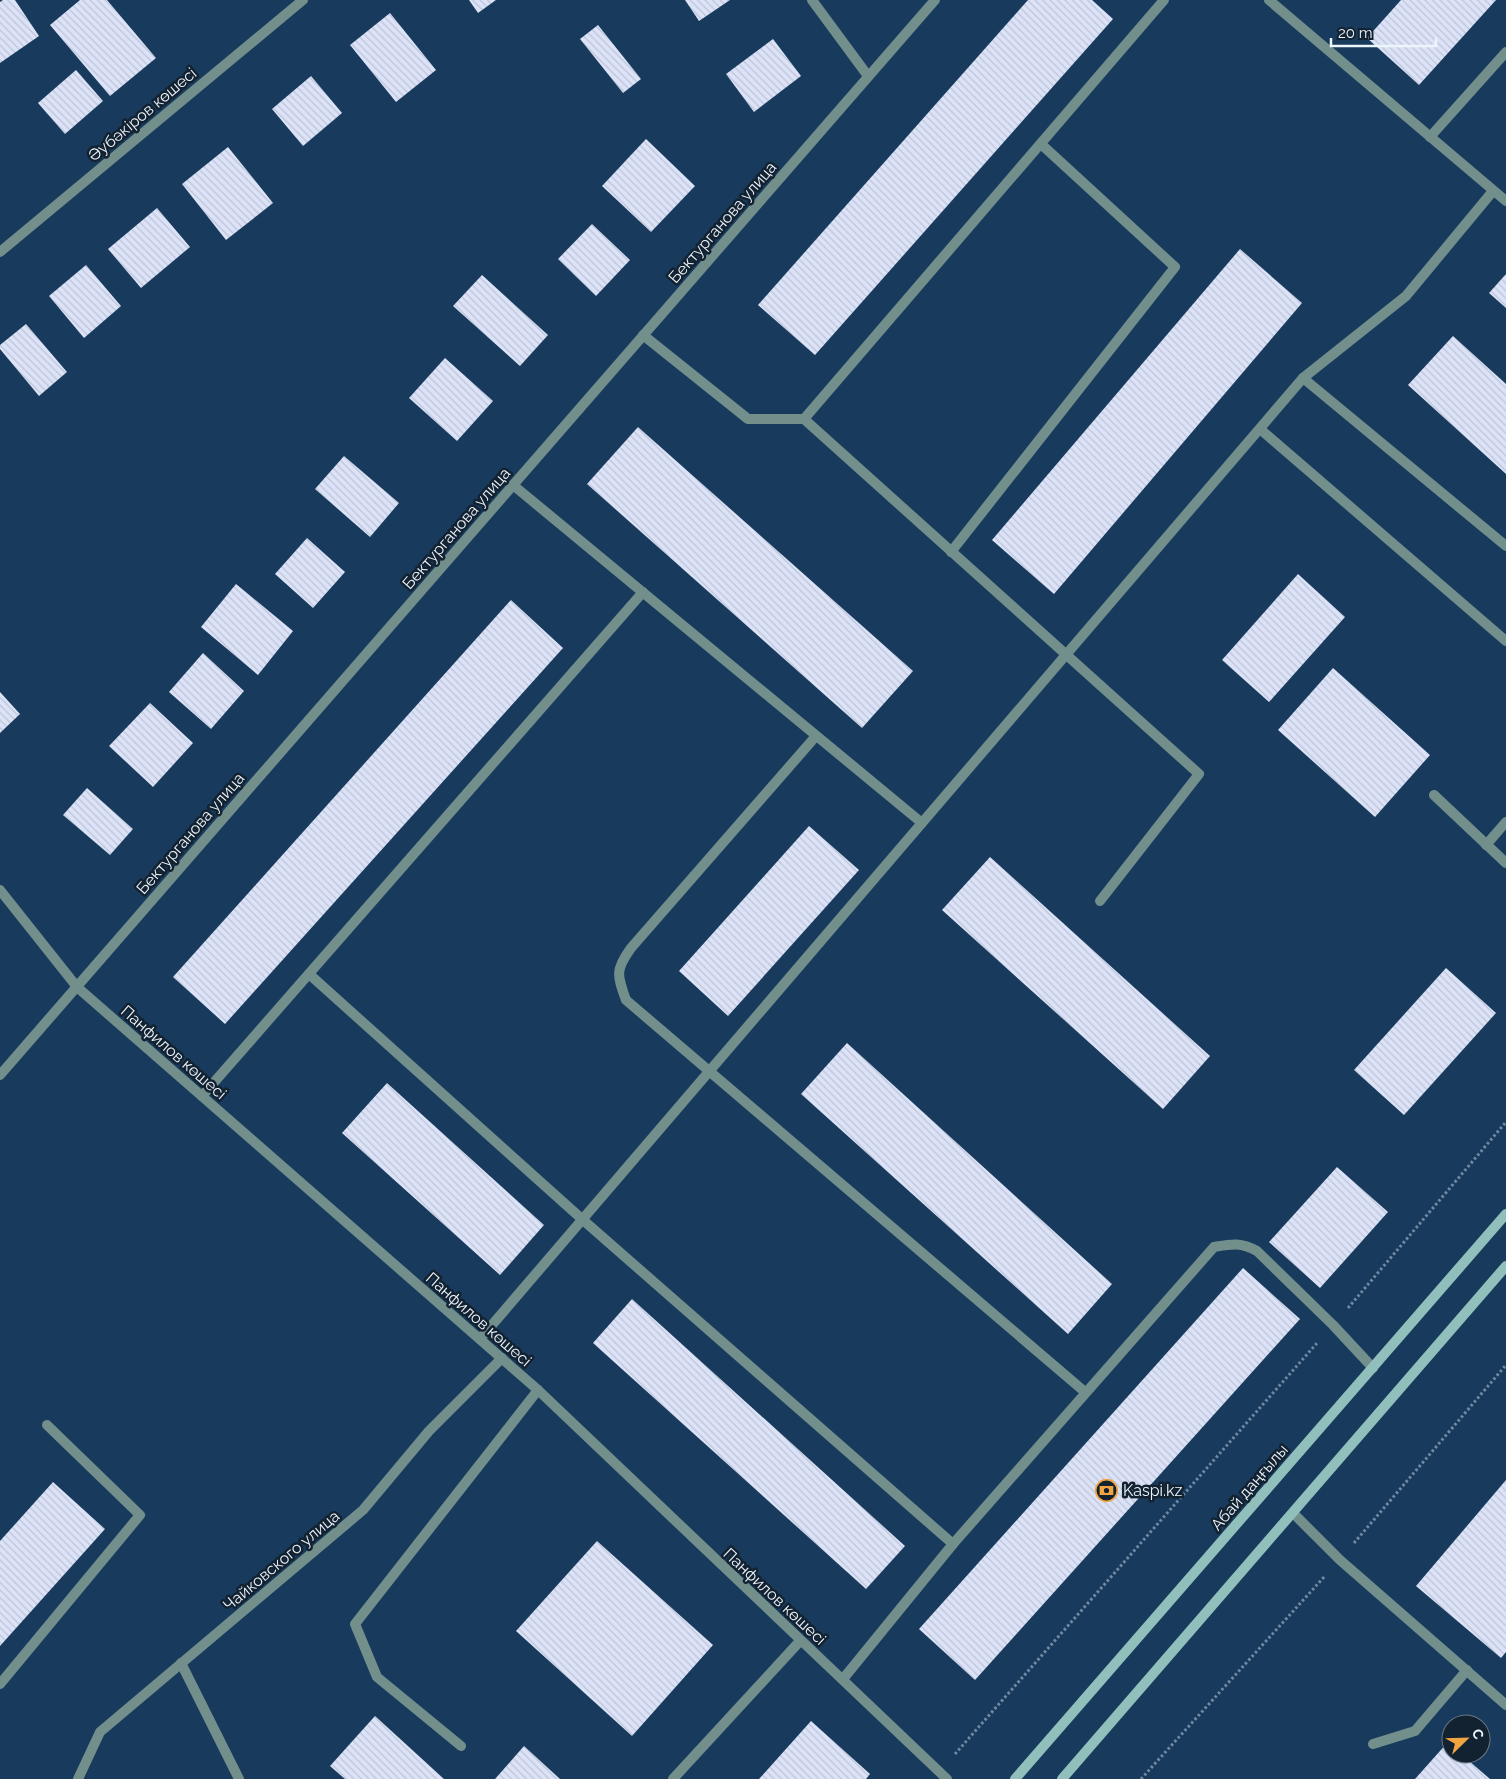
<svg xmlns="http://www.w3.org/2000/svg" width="1506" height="1779" font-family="Raleway,sans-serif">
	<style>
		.building { fill: url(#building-back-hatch) }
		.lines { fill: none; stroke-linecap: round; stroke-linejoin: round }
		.path { stroke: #728aa1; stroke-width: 3; stroke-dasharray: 2.5 2.5; stroke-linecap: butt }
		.lane { stroke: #728f8c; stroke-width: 10 }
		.street { stroke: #728f8c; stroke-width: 10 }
		.secondary { stroke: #91bfbb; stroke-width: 10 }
		.labels { text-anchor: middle; stroke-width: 5; stroke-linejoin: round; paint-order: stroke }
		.street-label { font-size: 16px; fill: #ecf4fc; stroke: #132231 }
		.poi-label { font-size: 16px; fill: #ecf4fc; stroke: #132231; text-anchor: start }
	</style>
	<defs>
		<pattern id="building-back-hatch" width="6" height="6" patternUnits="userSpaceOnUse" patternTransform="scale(1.25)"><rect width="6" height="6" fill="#dce3f8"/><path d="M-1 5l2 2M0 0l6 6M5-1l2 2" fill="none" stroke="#bec4d6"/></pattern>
	</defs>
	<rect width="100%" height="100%" fill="#183b5d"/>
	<g class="building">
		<polygon points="3,0 15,0 39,36 0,63 0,2"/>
		<polygon points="80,0 107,0 156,58 110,96 50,25"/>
		<polygon points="469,0 496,0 478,13"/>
		<polygon points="685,0 730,0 699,21"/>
		<polygon points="1028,0 1092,0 1113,19 815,355 758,305"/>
		<polygon points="1401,0 1496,0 1419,85 1367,38"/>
		<polygon points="390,13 436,70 396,102 350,45"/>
		<polygon points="598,25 641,79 623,93 580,39"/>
		<polygon points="773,39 801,76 754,112 726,74"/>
		<polygon points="76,70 103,101 65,134 38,103"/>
		<polygon points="311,76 342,113 303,146 272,109"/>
		<polygon points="646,139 695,186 651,232 602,186"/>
		<polygon points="228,147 273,203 226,240 182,184"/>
		<polygon points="157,208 190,247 141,288 108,249"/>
		<polygon points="592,224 630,260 596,296 558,259"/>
		<polygon points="1240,249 1302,303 1054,594 992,540"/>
		<polygon points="86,265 121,306 84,338 49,296"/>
		<polygon points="1506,274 1506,308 1489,293"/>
		<polygon points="482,275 548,335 520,366 453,306"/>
		<polygon points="26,324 67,372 39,396 0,349 0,345"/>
		<polygon points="1453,336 1506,384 1506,474 1408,385"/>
		<polygon points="445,358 493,401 457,441 409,398"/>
		<polygon points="638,427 913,671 862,728 587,484"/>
		<polygon points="344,456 399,503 370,537 315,489"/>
		<polygon points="307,538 345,572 313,608 275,574"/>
		<polygon points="1298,574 1345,617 1269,702 1222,660"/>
		<polygon points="236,584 293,631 258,675 201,627"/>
		<polygon points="511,600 563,648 225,1024 173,977"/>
		<polygon points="203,653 244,691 211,729 169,692"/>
		<polygon points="1333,668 1430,755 1375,817 1278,730"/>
		<polygon points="0,692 20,714 0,733"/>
		<polygon points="150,703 193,743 153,787 109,746"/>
		<polygon points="87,788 133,829 110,855 63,815"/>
		<polygon points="809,826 859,870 728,1016 679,971"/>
		<polygon points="990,857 1210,1056 1163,1109 942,910"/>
		<polygon points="1446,968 1496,1013 1404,1115 1354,1070"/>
		<polygon points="847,1043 1112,1284 1068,1334 801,1094"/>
		<polygon points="387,1083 544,1225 500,1275 342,1133"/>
		<polygon points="1337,1167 1388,1212 1320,1288 1269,1242"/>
		<polygon points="1243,1268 1300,1319 975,1680 919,1629"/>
		<polygon points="632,1299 905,1546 866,1589 593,1343"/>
		<polygon points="1506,1480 1506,1652 1501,1658 1416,1586"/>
		<polygon points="53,1482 105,1529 0,1646 0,1541"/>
		<polygon points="597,1541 713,1645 632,1736 516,1631"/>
		<polygon points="375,1716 444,1779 345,1779 330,1766"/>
		<polygon points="811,1721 870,1774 866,1779 759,1779"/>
		<polygon points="1448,1742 1451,1745 1451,1754 1461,1754 1490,1779 1415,1779"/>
		<polygon points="524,1746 560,1779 495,1779"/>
	</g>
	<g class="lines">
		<g class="path">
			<polyline points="1348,1308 1506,1122"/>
			<polyline points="1354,1543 1506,1365"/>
			<polyline points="955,1754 1317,1343"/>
			<polyline points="1141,1779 1325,1576"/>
		</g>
		<g class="lane">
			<polyline points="1269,0 1506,201"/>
			<polyline points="1430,137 1506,52"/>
			<polyline points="643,335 748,419 804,419 1199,774 1100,901"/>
			<polyline points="1303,378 1506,546"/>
			<polyline points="804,419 1164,0"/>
			<polyline points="1260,429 1506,641"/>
			<polyline points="513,485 922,823"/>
			<polyline points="951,552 1175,267 1041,144"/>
			<path d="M 816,736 L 631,948 C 615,970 617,975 626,1000 L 1085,1392"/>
			<polyline points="1434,795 1506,863"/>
			<polyline points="1486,845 1506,822"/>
			<polyline points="309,974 583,1220 953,1544"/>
			<polyline points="202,1096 643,592"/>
			<polyline points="480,1339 1303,378 1406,296 1493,191"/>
			<polyline points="1293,1513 1340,1560 1506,1705"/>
			<polyline points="181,1663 239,1779"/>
			<path d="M 843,1679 L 953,1544 L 1214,1247 C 1232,1244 1240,1242 1257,1251 L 1333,1325 L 1373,1368"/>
			<polyline points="0,1684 140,1515 47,1425"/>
			<polyline points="1373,1744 1415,1731 1467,1670"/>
			<polyline points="461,1746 377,1677 355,1624 538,1390"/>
			<polyline points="673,1779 800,1641"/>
		</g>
		<g class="street">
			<polyline points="812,0 868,76"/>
			<polyline points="0,252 303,0"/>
			<polyline points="0,890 77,987 538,1390 947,1779"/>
			<polyline points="0,1075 935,0"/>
			<polyline points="78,1779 100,1732 363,1510 429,1431 502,1358"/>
		</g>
		<g class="secondary">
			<polyline points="1015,1779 1506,1214"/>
			<polyline points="1062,1779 1506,1266"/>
		</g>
	</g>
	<defs>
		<symbol id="bank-ring" viewBox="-11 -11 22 22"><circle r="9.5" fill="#132231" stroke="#f1a540" stroke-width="1.5"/><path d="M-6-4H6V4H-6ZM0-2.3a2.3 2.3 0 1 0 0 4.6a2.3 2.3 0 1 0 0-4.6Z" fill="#f1a540"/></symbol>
	</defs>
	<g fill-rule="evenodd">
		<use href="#bank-ring" x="1094" y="1478" width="25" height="25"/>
	</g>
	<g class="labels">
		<g class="street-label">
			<text transform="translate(142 114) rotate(-40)" y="6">Әубәкіров көшесі</text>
			<text transform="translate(722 222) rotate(-49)" y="6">Бектурганова улица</text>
			<text transform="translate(456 528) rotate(-49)" y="6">Бектурганова улица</text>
			<text transform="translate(190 833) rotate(-49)" y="6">Бектурганова улица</text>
			<text transform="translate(174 1052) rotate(41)" y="6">Панфилов көшесі</text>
			<text transform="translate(479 1319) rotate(41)" y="6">Панфилов көшесі</text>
			<text transform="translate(1249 1487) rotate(-49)" y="6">Абай даңғылы</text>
			<text transform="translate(281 1560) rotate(-40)" y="6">Чайковского улица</text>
			<text transform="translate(775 1596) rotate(43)" y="6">Панфилов көшесі</text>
		</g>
		<g class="poi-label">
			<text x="1123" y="1496">Kaspi.kz</text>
		</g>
	</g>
	<g transform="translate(1466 1739) rotate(67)"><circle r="24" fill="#132231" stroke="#6a7682"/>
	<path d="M0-4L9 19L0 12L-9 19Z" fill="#f1a540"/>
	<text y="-8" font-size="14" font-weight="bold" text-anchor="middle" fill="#ecf4fc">С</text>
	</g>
	<path d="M1331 38v8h105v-8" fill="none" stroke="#ecf4fc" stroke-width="2.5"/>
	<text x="1338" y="38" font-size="15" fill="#ecf4fc" stroke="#132231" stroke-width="4" paint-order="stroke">20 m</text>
</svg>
